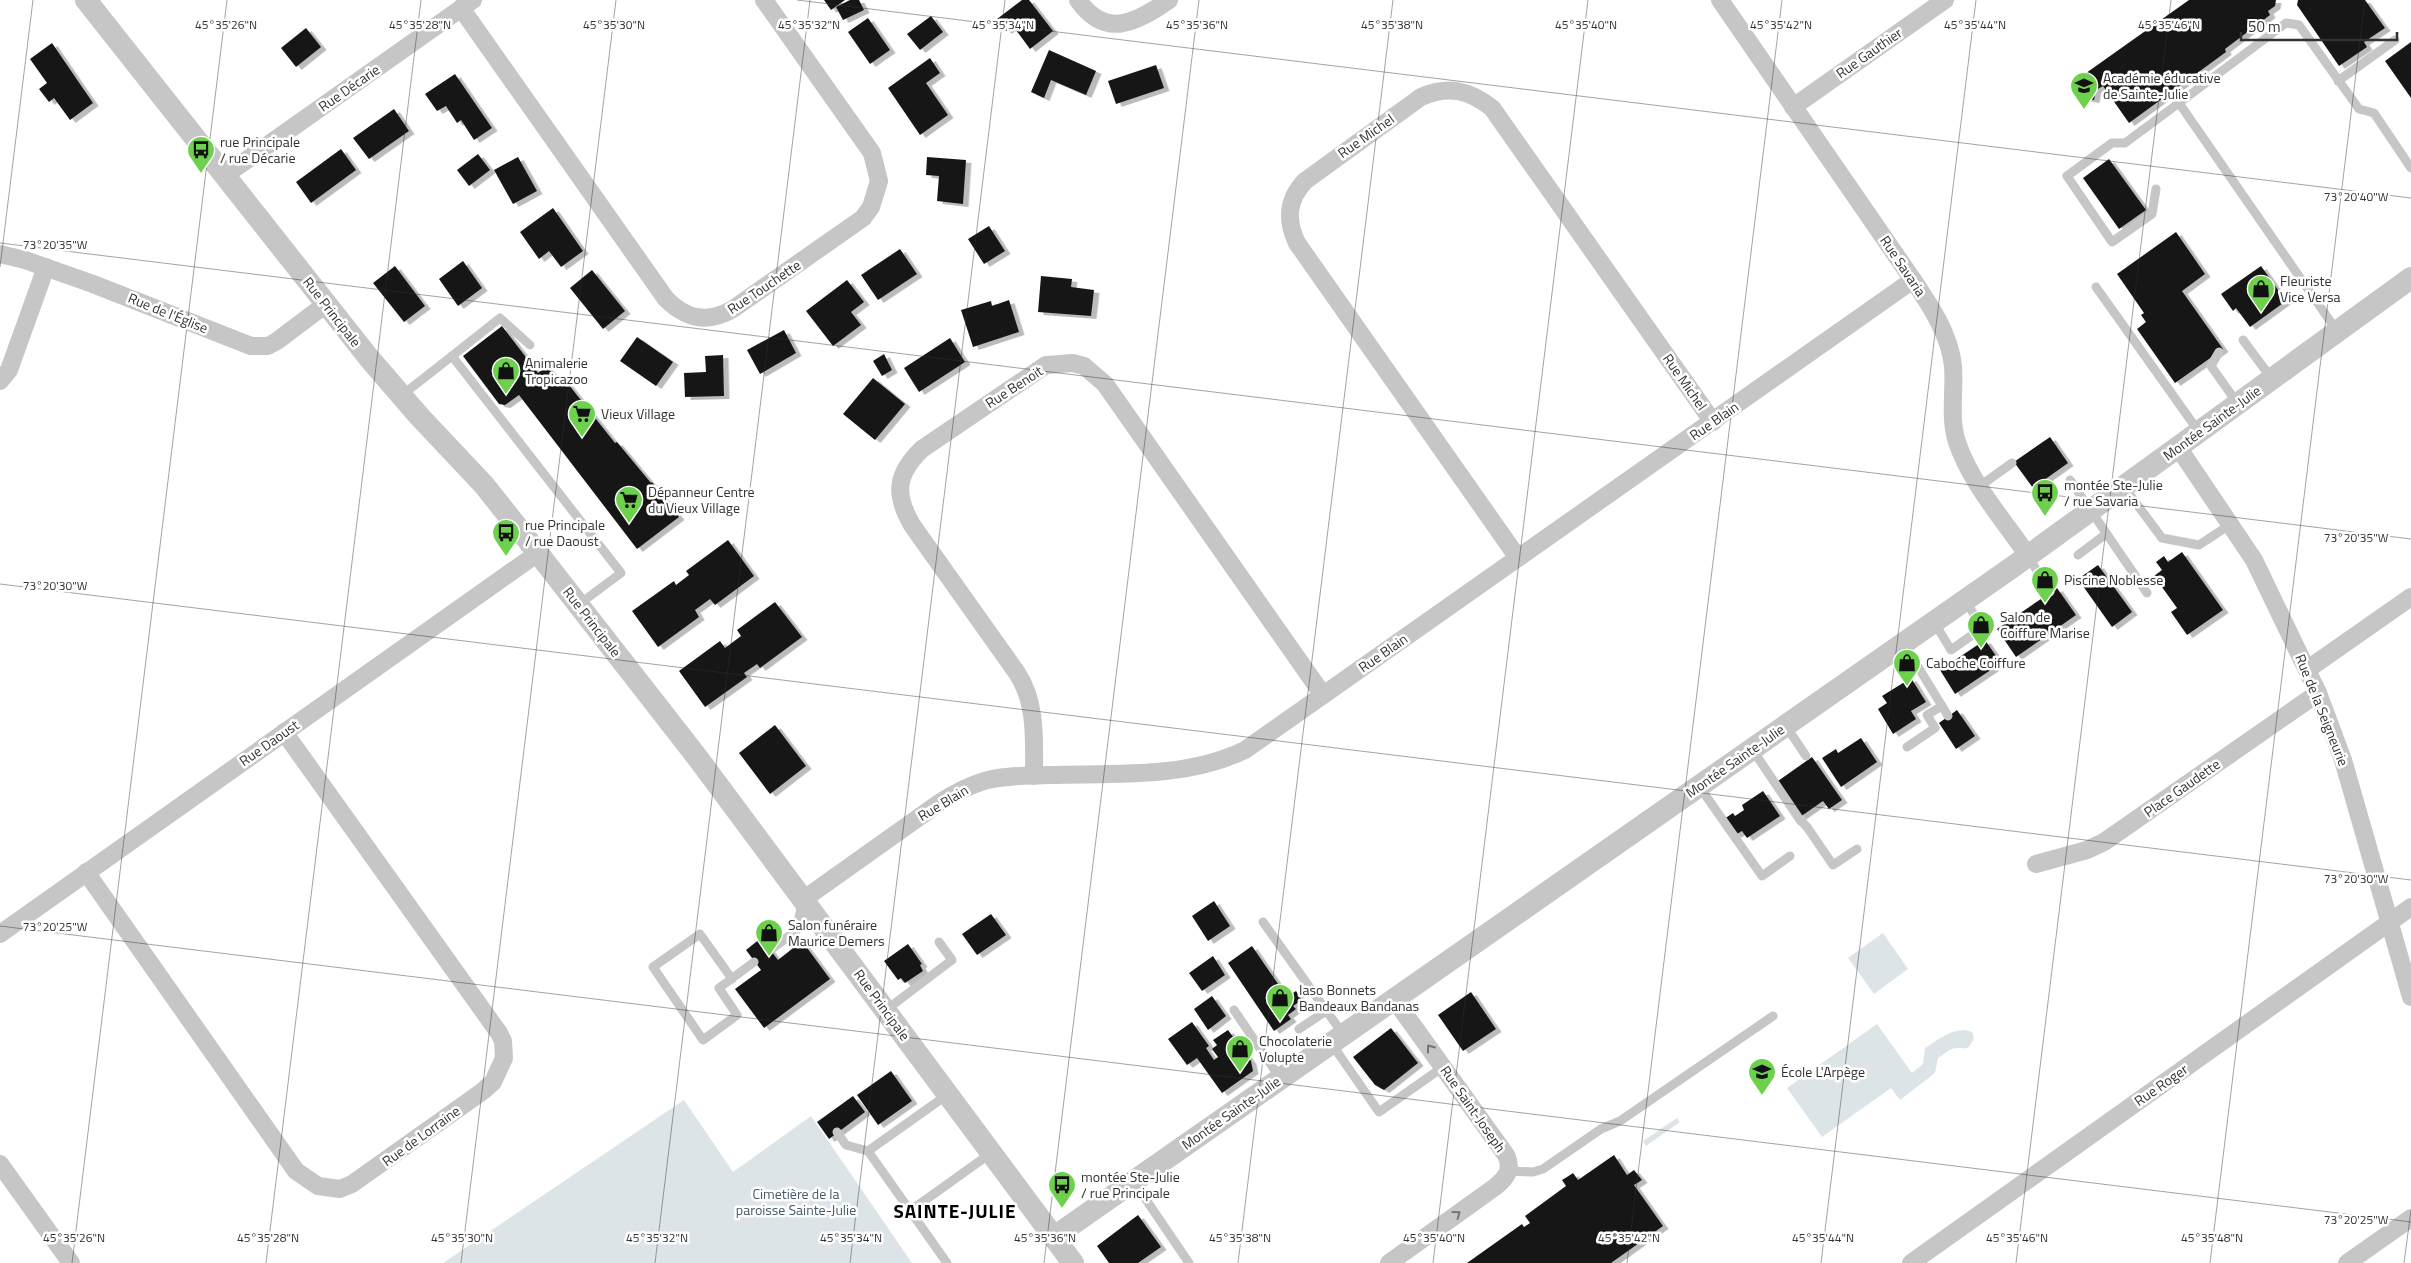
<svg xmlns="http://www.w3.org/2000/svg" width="2411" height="1263" font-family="'Titillium Web',sans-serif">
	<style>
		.green { fill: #dde4e8 }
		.building { fill: #191919; filter: url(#shadow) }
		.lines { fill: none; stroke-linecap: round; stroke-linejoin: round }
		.service { stroke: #c6c6c6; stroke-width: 9 }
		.minor { stroke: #c6c6c6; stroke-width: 18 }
		.tertiary { stroke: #c6c6c6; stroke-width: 22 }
		.oneway { stroke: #757575 }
		.ticks { fill: none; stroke: #323232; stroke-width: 1; stroke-opacity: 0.45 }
		.labels { text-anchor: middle; stroke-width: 5; stroke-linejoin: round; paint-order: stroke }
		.street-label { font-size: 14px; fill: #323232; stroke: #fff }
		.poi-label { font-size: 14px; fill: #323232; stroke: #fff; text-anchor: start }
		.park-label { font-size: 14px; fill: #445c69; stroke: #fff }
		.district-label { font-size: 19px; font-weight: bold; letter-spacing: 1px; fill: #000; stroke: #fff }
		.ticks-label { font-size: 12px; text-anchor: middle; fill: #323232; stroke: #fff; stroke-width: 5; stroke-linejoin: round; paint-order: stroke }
	</style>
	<defs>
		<filter id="shadow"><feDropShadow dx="5.5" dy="3" stdDeviation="0" flood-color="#0004"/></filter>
	</defs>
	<rect width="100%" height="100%" fill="#fff"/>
	<g class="green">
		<polygon points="1883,933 1908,969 1874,994 1848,958"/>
		<path d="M 1877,1024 L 1912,1073 L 1923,1064 L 1925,1048 C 1938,1040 1955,1025 1972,1032 L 1974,1038 C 1966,1055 1966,1045 1952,1049 C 1948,1050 1942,1056 1938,1058 L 1935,1073 L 1900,1100 L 1891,1088 L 1822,1137 L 1787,1088 Z"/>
		<polygon points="684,1100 733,1172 811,1116 912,1263 443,1263"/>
		<polygon points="1677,1118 1680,1122 1646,1146 1643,1141"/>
	</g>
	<g class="building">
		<polygon points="824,0 845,0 831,10"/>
		<polygon points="850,0 859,0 864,10 843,20 836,7"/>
		<polygon points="1022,0 1029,0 1053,31 1030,49 1013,26 1006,31 997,19"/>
		<polygon points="2189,0 2276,0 2275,6 2268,11 2270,15 2225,49 2226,52 2129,123 2103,86 2096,90 2094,100 2082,98 2072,83"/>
		<polygon points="2298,0 2365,0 2385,28 2364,42 2367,47 2339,66 2297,5"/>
		<polygon points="931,16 943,32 920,50 907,34"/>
		<polygon points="868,18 890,50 870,64 848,32"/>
		<polygon points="306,28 321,47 296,67 281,48"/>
		<polygon points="2411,42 2411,98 2385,61"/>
		<polygon points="52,43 93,103 70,120 54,98 49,102 39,89 47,83 30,59"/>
		<polygon points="1049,50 1096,71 1086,95 1051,80 1044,98 1031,92"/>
		<polygon points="930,58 940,73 926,83 948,115 920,135 888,88"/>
		<polygon points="1156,65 1164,88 1116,104 1108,81"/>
		<polygon points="455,74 492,128 474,140 461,120 457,123 446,106 437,111 425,94"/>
		<polygon points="394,109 409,131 369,159 353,138"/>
		<polygon points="341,149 356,170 311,203 296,182"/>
		<polygon points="478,154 490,170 469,186 457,170"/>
		<polygon points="518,157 537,191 513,204 494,170"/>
		<polygon points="927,157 966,160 963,204 937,201 939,176 926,175"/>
		<polygon points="2109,159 2146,210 2119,229 2083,178"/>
		<polygon points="553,208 583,251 561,267 549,251 539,259 520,232"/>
		<polygon points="989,226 1005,251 984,264 968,239"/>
		<polygon points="2176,232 2205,274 2182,291 2223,349 2175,383 2137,329 2146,322 2141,315 2144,313 2117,274"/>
		<polygon points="900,249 917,274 878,300 861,275"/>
		<polygon points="463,261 482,288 458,306 439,279"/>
		<polygon points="395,266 425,306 404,322 373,283"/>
		<polygon points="2261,266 2286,301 2250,327 2236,308 2233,311 2221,294"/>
		<polygon points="592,270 625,311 603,329 570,288"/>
		<polygon points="1041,276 1072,279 1071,287 1094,290 1091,316 1038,312"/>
		<polygon points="847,280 864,302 851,312 861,325 833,346 806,311"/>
		<polygon points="1009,300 1019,332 973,347 961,310 991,301 992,306"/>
		<polygon points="502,326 538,373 547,366 560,384 565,380 615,443 617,442 651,483 652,482 679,517 637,549 519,395 505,405 499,404 463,356"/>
		<polygon points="784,330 796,353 760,374 747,350"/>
		<polygon points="637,337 673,362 656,386 620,361"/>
		<polygon points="950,338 965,362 919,392 904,368"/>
		<polygon points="884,354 892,370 882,376 873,361"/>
		<polygon points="723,355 724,396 685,397 684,373 706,372 705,356"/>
		<polygon points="873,378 905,404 875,440 843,414"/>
		<polygon points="2050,437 2068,463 2033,488 2014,462"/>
		<polygon points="728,540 754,576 715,605 710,599 695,610 699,617 658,647 632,611 674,581 676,585 689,575 686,571"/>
		<polygon points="2182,552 2223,610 2187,635 2171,612 2177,608 2154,576 2162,570 2156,562 2164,556 2168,562"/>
		<polygon points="2098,565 2132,612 2112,627 2078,579"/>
		<polygon points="2057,588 2076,615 2016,657 1997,629"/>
		<polygon points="775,602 802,637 760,668 757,664 744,673 747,677 705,707 679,671 720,641 725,648 741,636 737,630"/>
		<polygon points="1985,640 2001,663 1955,694 1940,670"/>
		<polygon points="1911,678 1926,702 1911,711 1916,719 1893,734 1878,709 1887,703 1882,696"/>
		<polygon points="1957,710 1975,736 1956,749 1939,723"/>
		<polygon points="775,725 806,766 770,794 739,753"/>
		<polygon points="1861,738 1877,762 1841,787 1822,758 1836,749 1838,753"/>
		<polygon points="1812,757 1842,800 1829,809 1823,801 1800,817 1778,781"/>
		<polygon points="1763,791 1780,816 1747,838 1742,831 1735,835 1724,819 1733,813 1735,816 1744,810 1742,805"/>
		<polygon points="1214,901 1230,926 1208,941 1192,916"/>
		<polygon points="991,914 1006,935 977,955 962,934"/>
		<polygon points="761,938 778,960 802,941 830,979 764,1028 735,989 761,970 746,950"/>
		<polygon points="908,944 922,964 920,965 923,971 905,983 901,978 898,980 884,961"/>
		<polygon points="1252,946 1287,997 1296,991 1302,1000 1293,1006 1296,1009 1288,1015 1291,1019 1274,1031 1228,963"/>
		<polygon points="1213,956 1225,975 1202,991 1189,973"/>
		<polygon points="1471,992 1496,1029 1463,1051 1438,1015"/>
		<polygon points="1212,996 1226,1016 1208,1030 1194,1009"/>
		<polygon points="1192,1022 1209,1046 1206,1048 1214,1060 1218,1057 1212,1049 1217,1045 1213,1040 1228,1030 1251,1061 1253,1071 1222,1093 1197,1058 1187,1065 1168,1039"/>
		<polygon points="1391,1028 1418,1063 1384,1090 1375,1085 1353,1057"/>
		<polygon points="891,1071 912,1101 878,1125 857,1095"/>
		<polygon points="853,1096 865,1112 829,1139 817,1122"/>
		<polygon points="1614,1155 1627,1175 1634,1170 1642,1180 1634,1185 1663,1226 1611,1263 1467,1263 1522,1224 1524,1227 1530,1223 1525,1216 1566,1186 1562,1180 1567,1177 1573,1173 1578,1180"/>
		<polygon points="1138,1215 1161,1247 1138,1263 1109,1263 1097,1246"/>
	</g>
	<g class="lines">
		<g class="service">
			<polyline points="2338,81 2395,40"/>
			<polyline points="2156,189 2152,214 2112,242 2067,176 2112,143 2125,143 2179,103"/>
			<polyline points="2096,287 2199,432"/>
			<polyline points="2337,331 2179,103 2286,23 2299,25 2359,109 2374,113 2411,168"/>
			<polyline points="2243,340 2272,379"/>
			<polyline points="2219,352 2211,366 2238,404"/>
			<polyline points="452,356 500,318 530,345"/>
			<polyline points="401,396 452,356 621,573 578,605"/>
			<polyline points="2070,480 2147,593"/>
			<polyline points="1980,486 2012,463"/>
			<polyline points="2124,487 2162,538 2199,545 2231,524"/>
			<polyline points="2078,555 2106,534"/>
			<polyline points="2028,556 2050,592"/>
			<polyline points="1934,622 1951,650 1982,628 1966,601"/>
			<polyline points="1904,644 1942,706 1927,715 1935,728 1907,747"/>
			<polyline points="1942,706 1948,716"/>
			<polyline points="1786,726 1806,756"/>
			<polyline points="1752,749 1800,820 1807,827 1833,865 1857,849"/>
			<polyline points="1699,786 1762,876 1790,856"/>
			<polyline points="1263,922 1343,1034"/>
			<polyline points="770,950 796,931 802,904"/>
			<polyline points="732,979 700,934 653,967 703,1040 737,1015 719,988 754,962"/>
			<polyline points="886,1010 952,960 939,942"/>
			<polyline points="1234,1010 1280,1078"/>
			<polyline points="1299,1029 1326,1011"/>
			<polyline points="1331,1043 1379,1112 1443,1067"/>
			<polyline points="947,1095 868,1151 947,1263"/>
			<polyline points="837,1132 846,1145 868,1151"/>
			<polyline points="1509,1171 1533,1172 1543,1169 1601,1129 1620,1121 1773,1016"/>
			<polyline points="1134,1182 1189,1263"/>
			<polyline points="910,1211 991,1153"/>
		</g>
		<g class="minor">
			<path d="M 1078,0 C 1106,40 1137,22 1169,0"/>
			<path d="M 1720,0 L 1913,280 C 1930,305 1950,335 1953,366 C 1955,392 1949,417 1957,442 C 1971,484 2004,520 2028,556"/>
			<path d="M 461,8 L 666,299 C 686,319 707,324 733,309 L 863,218 L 871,207 L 879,181 L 872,153 L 764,0"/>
			<polyline points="1793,107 1945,0"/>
			<polyline points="224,176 473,0"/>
			<polyline points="0,254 25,260 93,284 251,346 268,346 277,341 326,304"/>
			<polyline points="0,381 9,370 46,267"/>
			<polyline points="2178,447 2254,560 2318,693 2343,760 2411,997"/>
			<path d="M 1518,558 L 1297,243 C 1286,220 1287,200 1305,181 L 1421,97 C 1448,85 1469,90 1492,108 L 1713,422"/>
			<polyline points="2308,669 2411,597"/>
			<path d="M 1034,776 C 1034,741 1037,703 1017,673 L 912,525 C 894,494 896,474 922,449 L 1046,365 L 1073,363 L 1084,366 L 1105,384 L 1323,695"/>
			<polyline points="2036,864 2087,850 2104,842 2318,693"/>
			<polyline points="86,872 296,1171 318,1186 340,1189 352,1184 483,1091 493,1082 504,1058 503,1041 499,1033 284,732"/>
			<path d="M 804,899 L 939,803 C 953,794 968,786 984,781 C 1004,775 1028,776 1049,775 C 1113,773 1185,779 1245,750 L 1913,280"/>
			<polyline points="0,934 538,553"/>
			<polyline points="0,1164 71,1263"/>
			<path d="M 1389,1263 L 1495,1187 C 1506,1178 1513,1170 1506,1155 L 1394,999"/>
			<polyline points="1911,1263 2411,907"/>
			<polyline points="2347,1263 2411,1218"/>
		</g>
		<g class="tertiary">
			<polyline points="86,0 369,358 419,416 484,485 538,553 697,757 1073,1263"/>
			<polyline points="1054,1237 2014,566 2411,278"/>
		</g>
	</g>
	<defs><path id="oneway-chevron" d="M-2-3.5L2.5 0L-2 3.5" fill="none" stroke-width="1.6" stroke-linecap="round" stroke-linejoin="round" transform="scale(1.25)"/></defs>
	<g class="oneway">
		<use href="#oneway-chevron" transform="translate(1430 1048) rotate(-126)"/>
		<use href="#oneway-chevron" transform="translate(1457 1214) rotate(-36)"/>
	</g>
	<path class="ticks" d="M 797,0 L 2411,198M 0,243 L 2411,539M 0,267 L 33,0M 0,584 L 2411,880M 0,926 L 2411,1222M 72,1263 L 227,0M 266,1263 L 421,0M 461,1263 L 616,0M 655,1263 L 810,0M 850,1263 L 1005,0M 1044,1263 L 1199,0M 1238,1263 L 1393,0M 1433,1263 L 1588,0M 1627,1263 L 1782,0M 1821,1263 L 1976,0M 2016,1263 L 2171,0M 2210,1263 L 2365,0M 2404,1263 L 2411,1210"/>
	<defs>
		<symbol id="school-pin" viewBox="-11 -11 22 30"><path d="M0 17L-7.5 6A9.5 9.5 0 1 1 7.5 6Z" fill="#6dd14d" stroke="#fff"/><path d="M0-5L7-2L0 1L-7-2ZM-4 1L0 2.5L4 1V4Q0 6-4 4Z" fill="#111"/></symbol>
		<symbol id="bus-pin" viewBox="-11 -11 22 30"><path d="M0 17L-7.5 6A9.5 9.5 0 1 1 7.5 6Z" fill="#6dd14d" stroke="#fff"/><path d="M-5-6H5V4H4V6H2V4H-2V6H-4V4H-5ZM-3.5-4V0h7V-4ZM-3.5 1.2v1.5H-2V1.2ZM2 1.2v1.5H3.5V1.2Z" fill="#111"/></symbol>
		<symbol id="shop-pin" viewBox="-11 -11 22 30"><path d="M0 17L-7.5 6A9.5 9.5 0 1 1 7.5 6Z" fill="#6dd14d" stroke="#fff"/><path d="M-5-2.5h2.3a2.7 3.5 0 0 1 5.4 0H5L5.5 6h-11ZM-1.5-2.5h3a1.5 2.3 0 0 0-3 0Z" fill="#111"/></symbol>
		<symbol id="supermarket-pin" viewBox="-11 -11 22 30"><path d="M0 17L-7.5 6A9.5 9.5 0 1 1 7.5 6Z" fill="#6dd14d" stroke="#fff"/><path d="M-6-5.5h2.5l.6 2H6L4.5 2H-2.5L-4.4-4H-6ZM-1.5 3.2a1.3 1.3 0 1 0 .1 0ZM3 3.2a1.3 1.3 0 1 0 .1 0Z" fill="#111"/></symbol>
	</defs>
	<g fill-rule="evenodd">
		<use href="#school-pin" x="2068" y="70" width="32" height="43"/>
		<use href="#bus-pin" x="185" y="134" width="32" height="43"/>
		<use href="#shop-pin" x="2245" y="273" width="32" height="43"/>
		<use href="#shop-pin" x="490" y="355" width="32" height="43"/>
		<use href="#supermarket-pin" x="566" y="398" width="32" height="43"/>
		<use href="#bus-pin" x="2029" y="477" width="32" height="43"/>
		<use href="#supermarket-pin" x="613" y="484" width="32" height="43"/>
		<use href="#bus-pin" x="490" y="517" width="32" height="43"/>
		<use href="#shop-pin" x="2029" y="564" width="32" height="43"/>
		<use href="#shop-pin" x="1965" y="609" width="32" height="43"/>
		<use href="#shop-pin" x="1891" y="647" width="32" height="43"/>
		<use href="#shop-pin" x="753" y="917" width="32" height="43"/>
		<use href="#shop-pin" x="1264" y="982" width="32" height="43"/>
		<use href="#shop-pin" x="1224" y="1033" width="32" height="43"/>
		<use href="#school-pin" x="1746" y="1056" width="32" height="43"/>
		<use href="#bus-pin" x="1046" y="1169" width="32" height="43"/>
	</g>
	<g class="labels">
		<g class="street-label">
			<text transform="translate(1869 53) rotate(-35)" y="5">Rue Gauthier</text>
			<text transform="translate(349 88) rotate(-35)" y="5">Rue Décarie</text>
			<text transform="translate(1366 136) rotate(-35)" y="5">Rue Michel</text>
			<text transform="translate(1903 266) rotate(56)" y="5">Rue Savaria</text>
			<text transform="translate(764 287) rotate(-34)" y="5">Rue Touchette</text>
			<text transform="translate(332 312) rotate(52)" y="5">Rue Principale</text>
			<text transform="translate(168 313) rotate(22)" y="5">Rue de l'Église</text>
			<text transform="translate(1685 382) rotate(55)" y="5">Rue Michel</text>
			<text transform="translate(1014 387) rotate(-33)" y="5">Rue Benoit</text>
			<text transform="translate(1714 421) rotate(-35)" y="5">Rue Blain</text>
			<text transform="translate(2212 423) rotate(-36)" y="5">Montée Sainte-Julie</text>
			<text transform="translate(592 622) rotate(52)" y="5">Rue Principale</text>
			<text transform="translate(1383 653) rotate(-35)" y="5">Rue Blain</text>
			<text transform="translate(2322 710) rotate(68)" y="5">Rue de la Seigneurie</text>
			<text transform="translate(269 743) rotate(-35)" y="5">Rue Daoust</text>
			<text transform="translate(1735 761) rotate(-35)" y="5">Montée Sainte-Julie</text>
			<text transform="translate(2182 788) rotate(-35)" y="5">Place Gaudette</text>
			<text transform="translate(943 803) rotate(-31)" y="5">Rue Blain</text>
			<text transform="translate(882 1005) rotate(54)" y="5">Rue Principale</text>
			<text transform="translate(2161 1085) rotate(-35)" y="5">Rue Roger</text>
			<text transform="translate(1473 1109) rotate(55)" y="5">Rue Saint-Joseph</text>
			<text transform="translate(1231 1113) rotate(-35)" y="5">Montée Sainte-Julie</text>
			<text transform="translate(421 1136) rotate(-36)" y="5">Rue de Lorraine</text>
		</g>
		<g class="poi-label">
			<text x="2103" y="83">Académie éducative<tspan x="2103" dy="16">de Sainte-Julie</tspan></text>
			<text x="220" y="147">rue Principale<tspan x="220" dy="16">/ rue Décarie</tspan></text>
			<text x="2280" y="286">Fleuriste<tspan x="2280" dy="16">Vice Versa</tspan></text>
			<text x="525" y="368">Animalerie<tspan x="525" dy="16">Tropicazoo</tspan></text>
			<text x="601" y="419">Vieux Village</text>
			<text x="2064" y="490">montée Ste-Julie<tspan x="2064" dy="16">/ rue Savaria</tspan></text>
			<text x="648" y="497">Dépanneur Centre<tspan x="648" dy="16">du Vieux Village</tspan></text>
			<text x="525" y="530">rue Principale<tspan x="525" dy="16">/ rue Daoust</tspan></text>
			<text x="2064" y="585">Piscine Noblesse</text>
			<text x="2000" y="622">Salon de<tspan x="2000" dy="16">Coiffure Marise</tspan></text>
			<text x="1926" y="668">Caboche Coiffure</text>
			<text x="788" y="930">Salon funéraire<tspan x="788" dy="16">Maurice Demers</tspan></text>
			<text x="1299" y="995">Iaso Bonnets<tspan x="1299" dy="16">Bandeaux Bandanas</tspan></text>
			<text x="1259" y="1046">Chocolaterie<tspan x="1259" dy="16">Volupte</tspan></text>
			<text x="1781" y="1077">École L'Arpège</text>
			<text x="1081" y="1182">montée Ste-Julie<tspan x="1081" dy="16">/ rue Principale</tspan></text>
		</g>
		<g class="park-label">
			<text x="796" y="1199">Cimetière de la<tspan x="796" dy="16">paroisse Sainte-Julie</tspan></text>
		</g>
		<g class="district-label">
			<text x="955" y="1218">SAINTE-JULIE</text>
		</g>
	</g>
	<g class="ticks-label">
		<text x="226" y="29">45°35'26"N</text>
		<text x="420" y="29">45°35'28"N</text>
		<text x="614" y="29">45°35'30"N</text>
		<text x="809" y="29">45°35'32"N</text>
		<text x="1003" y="29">45°35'34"N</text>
		<text x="1197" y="29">45°35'36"N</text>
		<text x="1392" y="29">45°35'38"N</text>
		<text x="1586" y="29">45°35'40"N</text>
		<text x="1781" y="29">45°35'42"N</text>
		<text x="1975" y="29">45°35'44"N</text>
		<text x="2169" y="29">45°35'46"N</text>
		<text x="2356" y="201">73°20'40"W</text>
		<text x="55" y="249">73°20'35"W</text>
		<text x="2356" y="542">73°20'35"W</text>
		<text x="55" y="590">73°20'30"W</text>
		<text x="2356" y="883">73°20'30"W</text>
		<text x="55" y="931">73°20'25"W</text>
		<text x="2356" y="1224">73°20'25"W</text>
		<text x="74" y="1242">45°35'26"N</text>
		<text x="268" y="1242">45°35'28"N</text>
		<text x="462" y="1242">45°35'30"N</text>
		<text x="657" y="1242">45°35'32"N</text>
		<text x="851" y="1242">45°35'34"N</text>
		<text x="1045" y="1242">45°35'36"N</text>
		<text x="1240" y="1242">45°35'38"N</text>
		<text x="1434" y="1242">45°35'40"N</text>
		<text x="1629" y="1242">45°35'42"N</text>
		<text x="1823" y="1242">45°35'44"N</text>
		<text x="2017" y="1242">45°35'46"N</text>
		<text x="2212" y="1242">45°35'48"N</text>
	</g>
	<path d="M2241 32v8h156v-8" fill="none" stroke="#323232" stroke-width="2.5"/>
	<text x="2248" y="32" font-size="15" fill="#323232" stroke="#ffffff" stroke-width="4" paint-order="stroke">50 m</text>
</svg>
